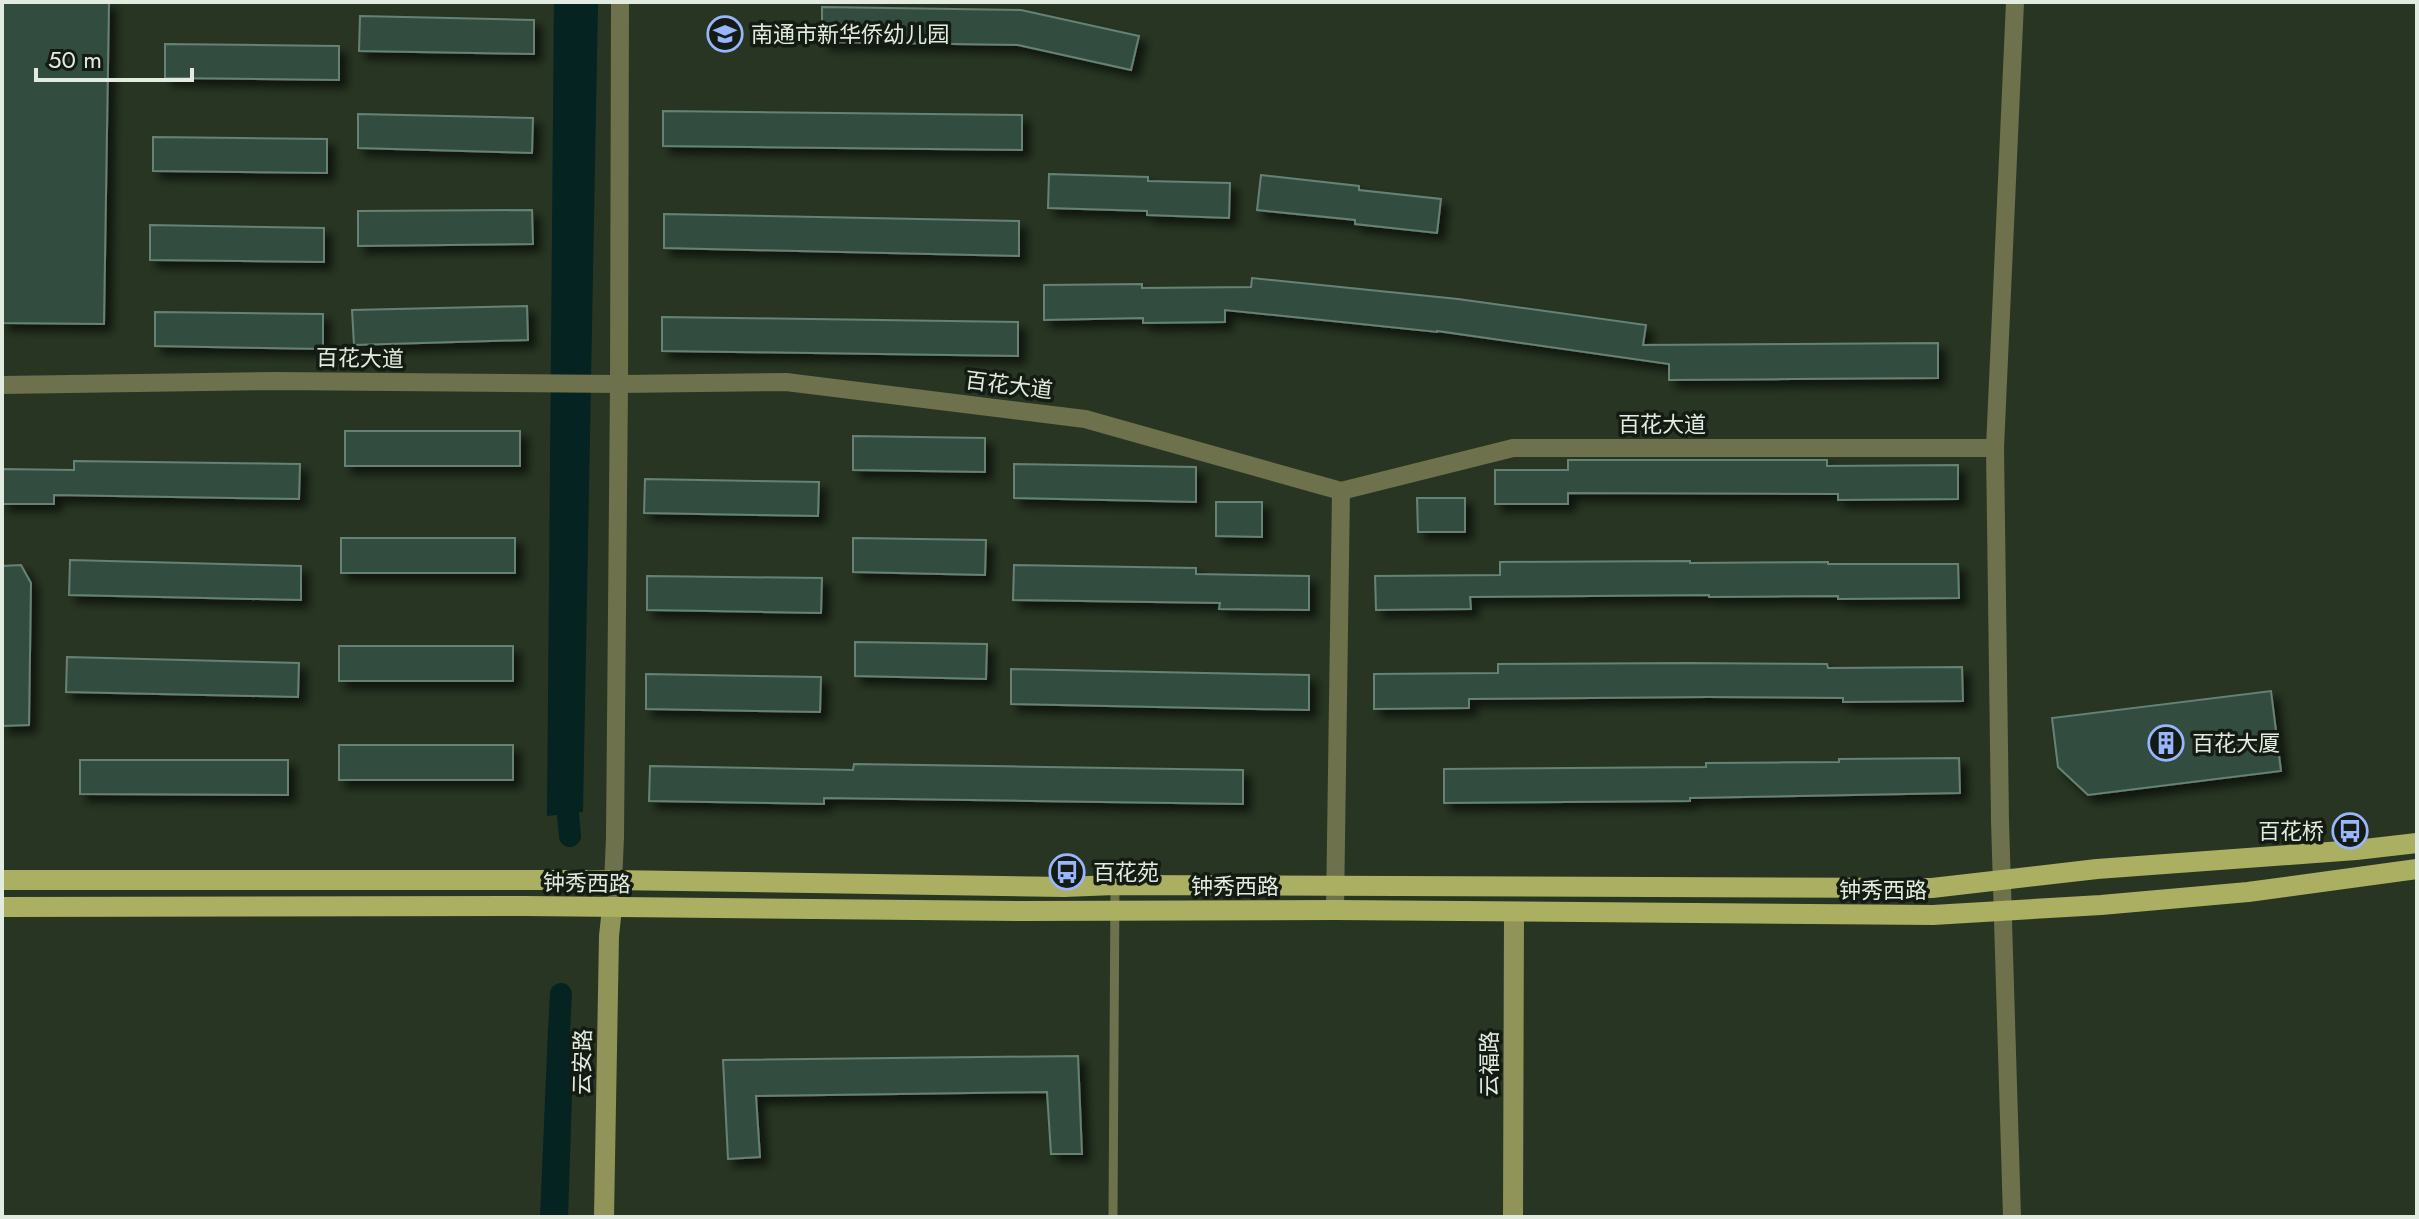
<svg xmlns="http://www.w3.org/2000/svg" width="2419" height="1219" font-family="Jost,'Noto Sans SC',sans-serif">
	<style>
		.water { fill: #042321 }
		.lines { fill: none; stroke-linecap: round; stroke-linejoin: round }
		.canal { stroke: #042321; stroke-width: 22 }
		.building { fill: #334e41; stroke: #668274; stroke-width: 2; filter: url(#shadow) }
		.lane { stroke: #6d714c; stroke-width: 9 }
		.street { stroke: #6d714c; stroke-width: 18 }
		.secondary { stroke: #909458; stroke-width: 20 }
		.primary { stroke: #aaaf61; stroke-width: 20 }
		.labels { text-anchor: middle; stroke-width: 7; stroke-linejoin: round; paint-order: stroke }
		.poi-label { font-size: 22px; fill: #e2ebdf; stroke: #141b12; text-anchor: start }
		.street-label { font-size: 22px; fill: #e2ebdf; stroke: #141b12 }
	</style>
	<defs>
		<filter id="shadow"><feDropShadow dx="7" dy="7" stdDeviation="4" flood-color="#0009"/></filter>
	</defs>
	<rect width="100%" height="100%" fill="#273522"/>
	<g class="water">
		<polygon points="554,2 598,2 583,812 547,816"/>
		<polygon points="548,1030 574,1033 568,1217 540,1217"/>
	</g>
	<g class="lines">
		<g class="canal">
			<polyline points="568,814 570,836"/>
			<polyline points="559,1031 561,994"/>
		</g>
	</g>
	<g class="building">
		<polygon points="2,2 109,2 104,324 2,323"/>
		<polygon points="822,7 1021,10 1139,36 1131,70 1018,45 822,42"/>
		<polygon points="360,16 534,20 534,54 359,51"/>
		<polygon points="165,44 339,46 339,80 165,78"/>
		<polygon points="663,111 1022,115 1022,150 663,146"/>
		<polygon points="358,114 533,118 532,153 358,148"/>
		<polygon points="153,137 327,139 327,173 153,171"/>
		<polygon points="1049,174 1148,177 1148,181 1230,183 1229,218 1147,215 1147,211 1048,208"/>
		<polygon points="1261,175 1359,186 1359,190 1441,199 1437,233 1355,224 1355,220 1257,210"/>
		<polygon points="532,210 533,244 358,246 358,211"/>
		<polygon points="664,214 1019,221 1019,256 664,248"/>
		<polygon points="150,225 324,228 324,262 150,260"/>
		<polygon points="1252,278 1458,299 1646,325 1643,345 1938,343 1938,378 1669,380 1669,364 1437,331 1437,332 1225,310 1225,322 1143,323 1143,318 1044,320 1044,285 1142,284 1142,288 1251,287"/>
		<polygon points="527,306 528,340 354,345 352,310"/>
		<polygon points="155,312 323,314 323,349 155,346"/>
		<polygon points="662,317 1018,322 1018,356 662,351"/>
		<rect x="345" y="431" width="175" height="35"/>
		<polygon points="853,436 985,438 985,472 853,470"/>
		<polygon points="1568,460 1827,460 1827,466 1958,465 1958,499 1838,500 1838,494 1568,493 1568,504 1495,504 1495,470 1568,470"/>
		<polygon points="74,461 300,464 299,499 54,495 54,504 2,504 2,469 74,470"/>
		<polygon points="1014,464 1196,467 1196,502 1014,498"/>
		<polygon points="645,479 819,482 818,516 644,513"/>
		<polygon points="1417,498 1465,498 1465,532 1418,532"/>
		<polygon points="1216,502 1262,502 1262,537 1216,536"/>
		<rect x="341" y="538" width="174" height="35"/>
		<polygon points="853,538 986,540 985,575 853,572"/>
		<polygon points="70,560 301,566 301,600 69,595"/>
		<polygon points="1690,561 1690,563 1828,562 1828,564 1958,564 1959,598 1838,599 1838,596 1709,597 1709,595 1470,597 1471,609 1376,610 1375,576 1500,575 1500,562"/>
		<polygon points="21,565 31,583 29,725 2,726 2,566"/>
		<polygon points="1014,565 1196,568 1196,574 1309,576 1309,610 1219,609 1220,603 1013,600"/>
		<polygon points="647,576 822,578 821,613 647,610"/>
		<polygon points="855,642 987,644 986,679 855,676"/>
		<rect x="339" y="646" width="174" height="35"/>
		<polygon points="67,657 299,663 298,697 66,692"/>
		<polygon points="1689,663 1827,664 1828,668 1962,667 1963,701 1843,702 1843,698 1708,697 1469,699 1469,708 1374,709 1374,674 1498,673 1498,664"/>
		<polygon points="1011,669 1309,675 1309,710 1011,704"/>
		<polygon points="646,674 821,677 820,712 646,709"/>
		<polygon points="2271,691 2281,771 2088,795 2058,767 2052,718"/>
		<rect x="339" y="745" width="174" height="35"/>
		<polygon points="1959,758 1960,793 1690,798 1690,801 1444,803 1444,769 1706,767 1706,763 1839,762 1839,759"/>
		<polygon points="80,760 288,760 288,795 80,794"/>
		<polygon points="854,764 1243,770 1243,804 824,798 824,804 649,801 650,766 853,770"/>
		<polygon points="1078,1056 1082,1154 1051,1154 1047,1092 756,1096 760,1157 728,1159 723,1060"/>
	</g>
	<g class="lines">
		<polyline class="lane" points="1113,1217 1115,885"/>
		<g class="street">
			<polyline points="2,385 275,381 619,384 786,382 1085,419 1341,491 1513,448 1995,448"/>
			<polyline points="612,908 615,837 619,384 620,2"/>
			<polyline points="1335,910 1341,491"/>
			<polyline points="2012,1217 2000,821 1995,448 2015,2"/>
		</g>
		<g class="secondary">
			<polyline points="604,1217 609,936 612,908"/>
			<polyline points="1513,1217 1514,912"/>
		</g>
		<g class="primary">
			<polyline points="2,880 612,880 1064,887 1115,885 1932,888 2097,869 2356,850 2417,843"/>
			<polyline points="2,907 524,906 1022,911 1335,910 1933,915 2101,905 2248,892 2417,869"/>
		</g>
	</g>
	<defs>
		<symbol id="school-ring" viewBox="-11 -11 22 22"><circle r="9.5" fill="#141b12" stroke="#98b5fd" stroke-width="1.5"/><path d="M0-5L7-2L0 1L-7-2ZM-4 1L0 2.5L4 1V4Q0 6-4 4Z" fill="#98b5fd"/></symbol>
		<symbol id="building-ring" viewBox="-11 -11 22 22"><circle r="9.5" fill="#141b12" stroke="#98b5fd" stroke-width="1.5"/><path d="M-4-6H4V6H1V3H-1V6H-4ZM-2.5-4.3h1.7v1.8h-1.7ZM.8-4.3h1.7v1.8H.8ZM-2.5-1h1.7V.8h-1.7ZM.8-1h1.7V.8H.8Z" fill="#98b5fd"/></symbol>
		<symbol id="bus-ring" viewBox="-11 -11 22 22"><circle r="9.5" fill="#141b12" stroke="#98b5fd" stroke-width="1.5"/><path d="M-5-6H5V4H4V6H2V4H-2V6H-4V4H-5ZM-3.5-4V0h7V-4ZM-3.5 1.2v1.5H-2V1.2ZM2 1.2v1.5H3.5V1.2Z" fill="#98b5fd"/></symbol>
	</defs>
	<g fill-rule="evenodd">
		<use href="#school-ring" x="705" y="14" width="40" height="40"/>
		<use href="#building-ring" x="2146" y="723" width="40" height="40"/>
		<use href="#bus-ring" x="2330" y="811" width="40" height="40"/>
		<use href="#bus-ring" x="1047" y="852" width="40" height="40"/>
	</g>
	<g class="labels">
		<g class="poi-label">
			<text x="751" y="42">南通市新华侨幼儿园</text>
			<text x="2192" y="751">百花大厦</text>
			<text x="2324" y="839" text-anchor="end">百花桥</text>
			<text x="1093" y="880">百花苑</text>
		</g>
		<g class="street-label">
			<text transform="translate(360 358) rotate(1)" y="8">百花大道</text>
			<text transform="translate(1009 385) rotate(7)" y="8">百花大道</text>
			<text x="1662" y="432">百花大道</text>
			<text transform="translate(587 883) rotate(1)" y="8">钟秀西路</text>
			<text x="1235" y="894">钟秀西路</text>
			<text x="1883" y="898">钟秀西路</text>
			<text transform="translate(582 1062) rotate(-89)" y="8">云安路</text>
			<text transform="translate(1489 1064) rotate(-90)" y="8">云福路</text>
		</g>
	</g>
	<rect width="2419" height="1219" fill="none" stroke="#e2ebdf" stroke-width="8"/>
	<path d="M36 68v12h156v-12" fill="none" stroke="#e2ebdf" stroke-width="4"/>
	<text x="48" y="68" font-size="24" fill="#e2ebdf" stroke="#141b12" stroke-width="6" paint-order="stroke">50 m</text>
</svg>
